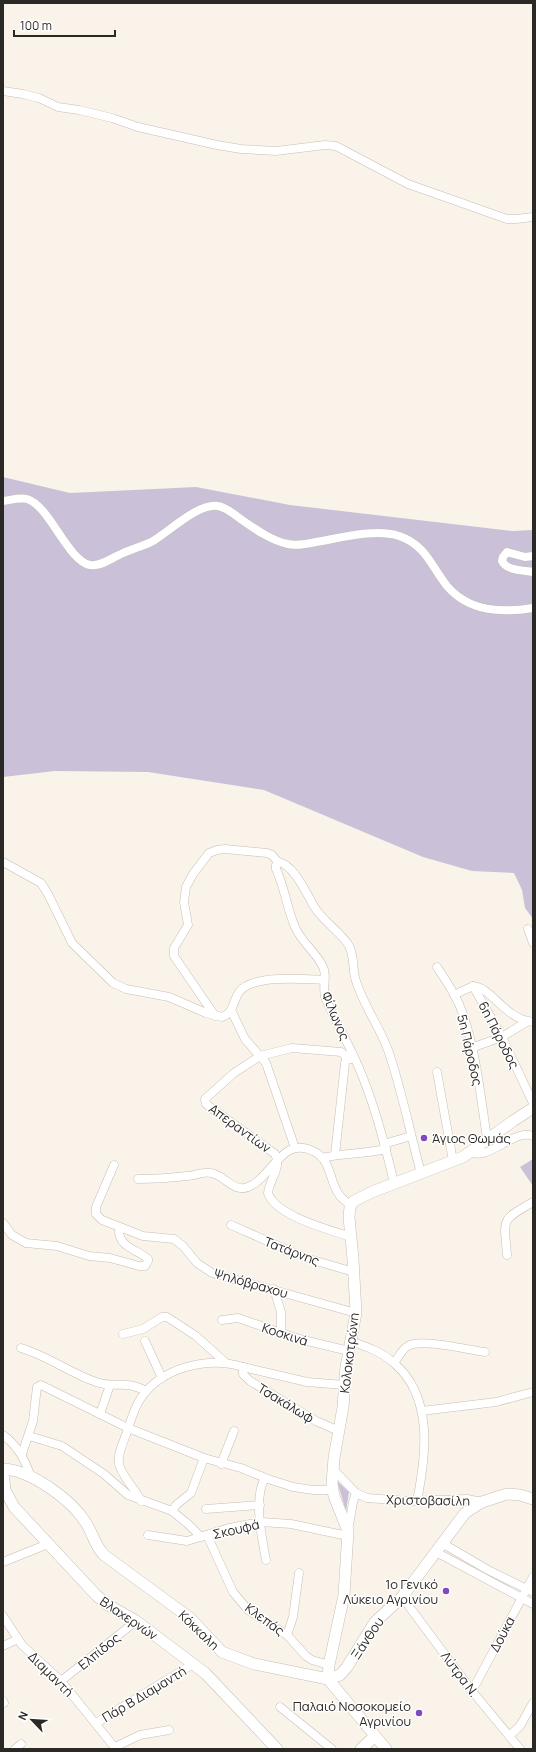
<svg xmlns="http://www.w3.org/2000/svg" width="536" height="1752" font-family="Manrope,sans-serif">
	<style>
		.green { fill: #cac1d9 }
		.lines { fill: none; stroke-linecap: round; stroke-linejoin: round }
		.street-casing { stroke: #c5beb6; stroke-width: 9 }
		.secondary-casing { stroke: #c5beb6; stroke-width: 12 }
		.street { stroke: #fff; stroke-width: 8 }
		.secondary { stroke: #fff; stroke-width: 11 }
		.poi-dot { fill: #8149bf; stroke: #fff; stroke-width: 1.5 }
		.labels { text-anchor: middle; stroke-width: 3; stroke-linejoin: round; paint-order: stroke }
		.street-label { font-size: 13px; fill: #2b2925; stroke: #fff }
		.poi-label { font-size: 13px; fill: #2b2925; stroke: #fff; text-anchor: end }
	</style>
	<rect width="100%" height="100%" fill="#faf3ea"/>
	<g class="green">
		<polygon points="3,477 70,493 196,487 290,505 513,531 533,530 533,919 525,908 522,890 514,873 472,871 423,857 264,790 148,772 55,771 3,777"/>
		<polygon points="533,1159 533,1186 520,1167"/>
		<polygon points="337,1481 349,1492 346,1511"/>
	</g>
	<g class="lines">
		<defs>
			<g id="street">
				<polyline points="3,91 23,94 39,98 58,107 79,110 112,118 138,127 217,145 241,149 276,151 325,145 336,146 408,184 507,219 516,219 533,217"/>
				<path d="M 3,501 C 11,500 20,497 27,499 C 49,505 68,561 90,565 C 100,567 110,559 119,555 C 130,549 142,547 153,541 C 170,531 198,503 218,506 C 226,507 235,515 242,520 C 255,529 272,541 288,544 C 297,546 307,544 316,542 C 340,538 376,528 399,536 C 426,545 431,566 447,586 C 469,612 502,613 533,608"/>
				<path d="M 533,556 L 525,557 L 507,552 L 503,557 L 502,561 C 507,571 523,570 533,572"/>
				<path d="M 3,862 L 41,883 L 48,894 L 72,943 L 113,983 L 126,989 L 169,997 L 206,1013 L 222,1017 C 234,1013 233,1001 239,992 C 253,974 303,979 324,980"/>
				<polyline points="528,929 533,943"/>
				<path d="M 437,967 C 445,979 453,991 459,1004 C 475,1042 481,1098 487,1139"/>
				<path d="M 473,986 C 493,988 504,1019 533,1022"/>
				<polyline points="454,995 473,986 502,1037 533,1103"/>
				<polyline points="231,1010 245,1039 266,1063 295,1148"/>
				<polyline points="215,1016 174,956 174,948 188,925 184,902 186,887 193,874 209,853 217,850 225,849 267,853 272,855 278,862"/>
				<polyline points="471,1048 502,1037 528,1021"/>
				<path d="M 346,1060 L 345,1055 L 341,1052 L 292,1048 L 260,1056 L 234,1073 L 205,1099 L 206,1104 L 275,1154 C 282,1168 270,1178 268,1193 C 275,1216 331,1230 351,1237"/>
				<polyline points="437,1072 453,1161"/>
				<polyline points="384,1144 411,1136"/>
				<path d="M 470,1152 C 488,1162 514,1128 533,1136"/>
				<polyline points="335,1155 345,1063 346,1060 351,1059"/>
				<path d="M 322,1158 C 343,1153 365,1154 386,1149"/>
				<polyline points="114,1165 96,1207 96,1214 102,1220 143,1236 174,1239 183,1246 197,1263 212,1273 356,1313"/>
				<path d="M 138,1179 C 155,1179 170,1178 187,1176 C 194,1176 203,1171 211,1173 C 225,1175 233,1193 248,1187 C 273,1177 282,1134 315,1152 C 331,1161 329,1179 338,1193 C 341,1198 346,1202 351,1205"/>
				<path d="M 394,1183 C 385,1144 375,1105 359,1068 C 349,1044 336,1023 326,999 C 321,989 328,977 323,967 C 316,952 302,943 295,927 C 287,909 285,888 276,869 L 276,865 L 278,862 C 294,864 307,895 315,908 C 323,921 344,935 349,946 C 355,957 352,970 356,981 C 364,1006 379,1026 388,1050 C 402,1090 410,1133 421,1173"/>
				<path d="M 3,1223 L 12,1235 L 26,1243 L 57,1246 L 89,1256 L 110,1258 L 139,1266 L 145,1266 L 148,1261 L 148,1259 C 138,1250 119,1247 119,1231 L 122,1228"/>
				<polyline points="231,1225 306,1258 354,1272"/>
				<path d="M 507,1255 C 504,1218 500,1221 533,1202"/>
				<polyline points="274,1289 281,1312 281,1333"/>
				<polyline points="222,1320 238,1318 299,1339 349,1351"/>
				<polyline points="123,1334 143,1329 162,1317 167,1317 196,1336 226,1363"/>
				<polyline points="145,1341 162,1378"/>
				<path d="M 350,1341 C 365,1346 382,1352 394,1363 C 434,1397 426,1456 417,1501"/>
				<path d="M 21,1348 C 48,1356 70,1373 96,1382 C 116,1389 124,1379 146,1391"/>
				<path d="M 394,1363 C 398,1358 402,1349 408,1346 C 422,1338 468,1350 485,1352"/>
				<polyline points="243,1367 307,1382 344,1385"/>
				<polyline points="422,1411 496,1402 533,1392"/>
				<polyline points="100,1414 110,1385"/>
				<path d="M 3,1435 C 18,1446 25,1460 31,1477"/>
				<polyline points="29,1436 62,1446 104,1474 128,1495 172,1511 188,1524 201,1537"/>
				<polyline points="22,1454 33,1421 37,1387 41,1385 128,1428 204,1458 241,1468 268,1479 293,1487 313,1490 333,1490"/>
				<polyline points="221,1464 234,1431"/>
				<polyline points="333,1469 356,1493 367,1498 408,1501 467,1499 482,1502"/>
				<path d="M 265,1478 C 253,1498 262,1538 266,1560"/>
				<path d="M 141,1501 C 136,1490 121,1475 119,1464 C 117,1454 124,1441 127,1432 C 131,1420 134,1408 141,1398 C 162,1367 209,1356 243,1367 L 243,1374 L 250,1381 L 316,1421 L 339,1431"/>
				<polyline points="206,1509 260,1505"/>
				<polyline points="172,1511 176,1505 191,1493 204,1458"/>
				<polyline points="348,1531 353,1502 356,1493"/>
				<polyline points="148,1535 187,1541 229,1528 261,1522 291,1524 348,1536"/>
				<polyline points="207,1535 233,1592 248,1610 287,1635 306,1656 312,1660 329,1665"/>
				<polyline points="442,1543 488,1570 533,1592"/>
				<polyline points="436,1552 533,1604"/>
				<polyline points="3,1562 48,1544"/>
				<polyline points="402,1597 472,1691 520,1749"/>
				<polyline points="3,1616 22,1645 61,1681 116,1749"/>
				<polyline points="287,1635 293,1617 299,1573"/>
				<polyline points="3,1646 18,1639"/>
				<polyline points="61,1681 136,1621"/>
				<polyline points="472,1691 533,1577"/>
				<polyline points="3,1701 4,1703"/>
				<polyline points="280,1707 332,1749"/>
				<polyline points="96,1723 193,1664"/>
				<polyline points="509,1736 520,1726 533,1703"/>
				<polyline points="115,1747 140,1735 169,1730"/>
				<polyline points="15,1749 21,1744"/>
			</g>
			<g id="secondary">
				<path d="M 3,1469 C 31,1470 72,1500 86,1523 C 93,1534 95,1546 104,1555 L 190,1618 L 222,1652 L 254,1664 L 328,1679 L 386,1749"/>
				<polyline points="3,1472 5,1490 14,1507 97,1596 108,1605 136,1621 205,1673 277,1749"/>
				<polyline points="328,1679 329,1665 344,1595 348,1531 334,1496 332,1484 334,1458 343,1407 346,1367 356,1313 353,1259 349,1217 350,1207 354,1201 372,1192 463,1157 513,1121 533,1108"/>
				<polyline points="328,1679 340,1675 347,1667 375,1622 402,1597 465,1513 482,1502 507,1494 520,1495 533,1499"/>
				<polyline points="361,1749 375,1736"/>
			</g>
		</defs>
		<use href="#street" class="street-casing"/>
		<use href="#secondary" class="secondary-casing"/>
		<use href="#street" class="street"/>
		<use href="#secondary" class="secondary"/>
	</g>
	<g class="poi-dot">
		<circle cx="424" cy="1138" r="4"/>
		<circle cx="446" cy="1591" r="4"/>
		<circle cx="419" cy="1713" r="4"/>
	</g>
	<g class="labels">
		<g class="street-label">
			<text transform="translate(336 1016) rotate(67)" y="5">Φίλωνος</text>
			<text transform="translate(499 1035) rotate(63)" y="5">6η Πάροδος</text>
			<text transform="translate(470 1050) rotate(77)" y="5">5η Πάροδος</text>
			<text transform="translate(240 1128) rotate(36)" y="5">Απεραντίων</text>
			<text transform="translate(292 1251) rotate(21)" y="5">Τατάρνης</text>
			<text transform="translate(251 1283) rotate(16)" y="5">Ψηλόβραχου</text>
			<text transform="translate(285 1334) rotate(18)" y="5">Κοσκινά</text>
			<text transform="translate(349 1353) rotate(-83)" y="5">Κολοκοτρώνη</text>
			<text transform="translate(286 1403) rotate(31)" y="5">Τσακάλωφ</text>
			<text transform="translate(428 1500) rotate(1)" y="5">Χριστοβασίλη</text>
			<text transform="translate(236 1529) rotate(-13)" y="5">Σκουφά</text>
			<text transform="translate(129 1618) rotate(34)" y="5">Βλαχερνών</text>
			<text transform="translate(265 1619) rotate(36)" y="5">Κλεπάς</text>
			<text transform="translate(199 1630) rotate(44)" y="5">Κόκκαλη</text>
			<text transform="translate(502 1634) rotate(-62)" y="5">Δούκα</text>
			<text transform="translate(367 1638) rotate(-56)" y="5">Ξάνθου</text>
			<text transform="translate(99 1651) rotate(-39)" y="5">Ελπίδος</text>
			<text transform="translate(51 1674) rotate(45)" y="5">Διαμαντή</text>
			<text transform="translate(460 1674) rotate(53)" y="5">Λύτρα Ν.</text>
			<text transform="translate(144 1694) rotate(-31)" y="5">Πάρ Β Διαμαντή</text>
		</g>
		<g class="poi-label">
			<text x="432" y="1143" text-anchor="start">Άγιος Θωμάς</text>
			<text x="438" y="1589">1ο Γενικό<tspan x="438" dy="15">Λύκειο Αγρινίου</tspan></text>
			<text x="411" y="1711">Παλαιό Νοσοκομείο<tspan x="411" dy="15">Αγρινίου</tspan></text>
		</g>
	</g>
	<rect width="536" height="1752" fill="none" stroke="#2b2925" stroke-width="8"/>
	<g transform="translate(32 1720) rotate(295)" stroke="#ffffff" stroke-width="3" paint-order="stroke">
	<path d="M0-3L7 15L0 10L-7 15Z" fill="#2b2925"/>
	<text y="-6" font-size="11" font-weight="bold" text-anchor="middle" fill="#2b2925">N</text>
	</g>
	<path d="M14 30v6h101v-6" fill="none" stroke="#2b2925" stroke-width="2"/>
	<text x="20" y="30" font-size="12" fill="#2b2925" stroke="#ffffff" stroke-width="3" paint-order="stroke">100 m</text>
</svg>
